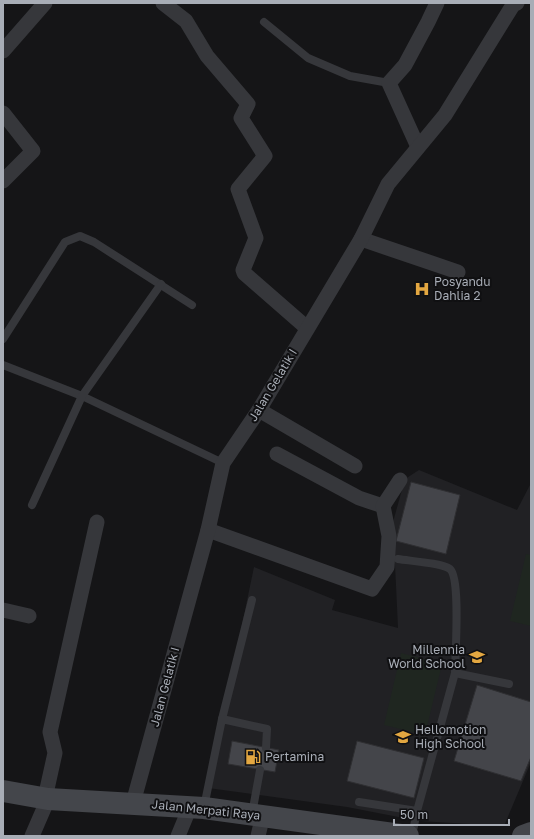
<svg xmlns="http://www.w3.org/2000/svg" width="534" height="839" font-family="'Golos Text',sans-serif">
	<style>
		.built { fill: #212124 }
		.green { fill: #1f2620 }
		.building { fill: #44454a; stroke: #2f2f32 }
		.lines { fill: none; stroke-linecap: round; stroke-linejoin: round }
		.lane { stroke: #36373b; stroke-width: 8 }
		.street { stroke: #36373b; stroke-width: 15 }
		.secondary { stroke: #44464b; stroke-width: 22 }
		.labels { text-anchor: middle; stroke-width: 4; stroke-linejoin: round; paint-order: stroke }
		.poi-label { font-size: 12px; fill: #a8adb6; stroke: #101012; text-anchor: start }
		.street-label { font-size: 12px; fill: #a8adb6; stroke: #101012 }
	</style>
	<rect width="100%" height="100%" fill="#151517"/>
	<polygon class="built" points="419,470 517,510 531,483 531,762 504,826 419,821 347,807 208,788 254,567 335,600 332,610 398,628 393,522 405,479"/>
	<g class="green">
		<polygon points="526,554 531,555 531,626 510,621"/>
		<polygon points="401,653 442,664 425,735 384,725"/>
	</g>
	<g class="building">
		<polygon points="411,482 460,495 446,554 396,541"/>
		<polygon points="477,685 531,702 531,757 521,781 454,761"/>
		<polygon points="232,741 279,750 275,772 228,764"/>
		<polygon points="357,741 424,758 414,798 347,781"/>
	</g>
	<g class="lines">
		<g class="lane">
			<polyline points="264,22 308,58 350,76 389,83"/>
			<polyline points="3,339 65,242 80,236 94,242 192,305"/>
			<polyline points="3,365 82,396 223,463"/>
			<polyline points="32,505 82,396 161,284"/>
			<path d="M 398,559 C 410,561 442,563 450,569 C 461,579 455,655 455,673"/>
			<polyline points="222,719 252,600"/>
			<polyline points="359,802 417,811"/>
			<polyline points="204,807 222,719 267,729 266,748"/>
			<polyline points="252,814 260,770"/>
			<polyline points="412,836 417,811 455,673 509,684"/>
		</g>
		<g class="street">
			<polyline points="163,3 186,21 207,56 248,104 241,118 265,156 238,189 256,238 243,270 244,273 307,328"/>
			<polyline points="3,51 45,3"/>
			<polyline points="3,113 33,151 3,181"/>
			<polyline points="418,147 389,83 405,65 428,22 437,3"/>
			<polyline points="361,239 458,272"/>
			<polyline points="259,410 355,466"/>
			<polyline points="277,454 359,498 383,506"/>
			<polyline points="208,530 372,589 387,567 389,536 383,506 400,480"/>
			<polyline points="3,610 29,616"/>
			<polyline points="45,798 55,753 50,732 97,522"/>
			<polyline points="133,803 208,530 223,463 259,410 361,239 388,184 445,115 513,5 517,3"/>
			<polyline points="32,836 48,799"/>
			<polyline points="178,836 190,807"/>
			<polyline points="258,836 263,815"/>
		</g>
		<g class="secondary">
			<polyline points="3,791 48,799 204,808 408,836"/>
			<polyline points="523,836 531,833"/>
		</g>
	</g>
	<defs>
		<symbol id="hospital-bare" viewBox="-9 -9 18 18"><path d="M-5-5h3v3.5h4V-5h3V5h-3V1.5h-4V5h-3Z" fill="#e3a741" stroke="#101012" stroke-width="2.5" paint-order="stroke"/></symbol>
		<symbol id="school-bare" viewBox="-9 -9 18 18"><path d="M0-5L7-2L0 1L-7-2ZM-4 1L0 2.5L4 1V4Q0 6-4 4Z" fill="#e3a741" stroke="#101012" stroke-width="2.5" paint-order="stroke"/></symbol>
		<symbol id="fuel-bare" viewBox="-9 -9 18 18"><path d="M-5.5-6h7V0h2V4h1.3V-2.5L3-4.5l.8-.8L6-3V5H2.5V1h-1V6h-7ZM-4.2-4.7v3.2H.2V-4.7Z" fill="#e3a741" stroke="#101012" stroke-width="2.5" paint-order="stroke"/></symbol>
	</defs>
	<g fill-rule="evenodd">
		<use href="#hospital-bare" x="411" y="278" width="22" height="22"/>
		<use href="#school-bare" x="466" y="646" width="22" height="22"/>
		<use href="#school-bare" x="392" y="726" width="22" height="22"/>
		<use href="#fuel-bare" x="242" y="746" width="22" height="22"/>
	</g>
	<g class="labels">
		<g class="poi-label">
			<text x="434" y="286">Posyandu<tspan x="434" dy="14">Dahlia 2</tspan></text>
			<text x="465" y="654" text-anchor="end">Millennia<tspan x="465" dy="14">World School</tspan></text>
			<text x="415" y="734">Hellomotion<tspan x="415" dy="14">High School</tspan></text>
			<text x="265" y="761">Pertamina</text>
		</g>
		<g class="street-label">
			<text transform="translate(273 385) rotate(-59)" y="4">Jalan Gelatik I</text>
			<text transform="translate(165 687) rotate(-75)" y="4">Jalan Gelatik I</text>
			<text transform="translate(206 810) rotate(6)" y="4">Jalan Merpati Raya</text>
		</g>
	</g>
	<rect width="534" height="839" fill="none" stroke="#a8adb6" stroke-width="8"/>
	<path d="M394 819v6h115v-6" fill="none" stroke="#a8adb6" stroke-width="2"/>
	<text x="400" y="819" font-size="12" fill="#a8adb6" stroke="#101012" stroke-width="3" paint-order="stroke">50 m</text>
</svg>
